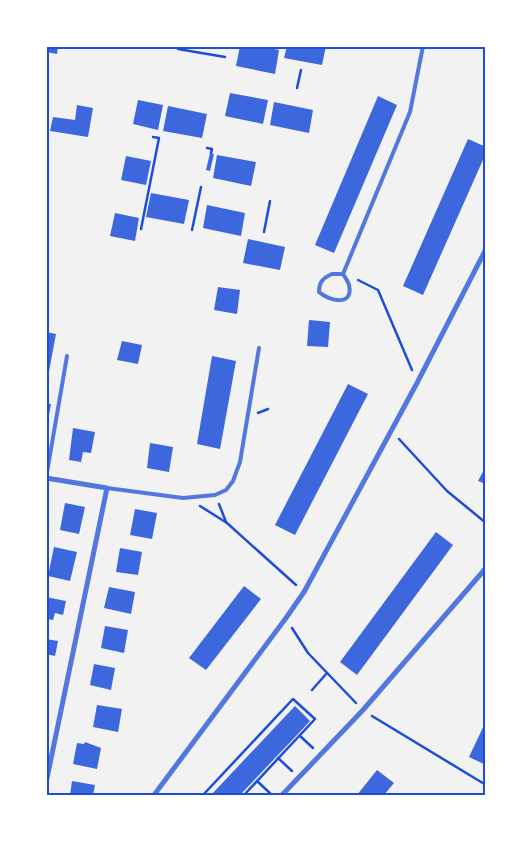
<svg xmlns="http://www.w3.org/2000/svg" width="532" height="841" font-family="'Source Serif 4',serif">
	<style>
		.building { fill: #3d67dc }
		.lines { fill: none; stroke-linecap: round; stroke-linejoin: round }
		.path { stroke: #1d4ed8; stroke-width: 2.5 }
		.service { stroke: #5277de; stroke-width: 4 }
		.minor { stroke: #5277de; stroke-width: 5 }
		.neatline { fill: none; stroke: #1d4ed8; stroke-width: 2 }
	</style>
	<rect width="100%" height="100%" fill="#f2f2f2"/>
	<g class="building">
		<polygon points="46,46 58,46 57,54 46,52"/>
		<polygon points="240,46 258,46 279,50 275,74 236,66"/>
		<polygon points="287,46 326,46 322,65 284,58"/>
		<polygon points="230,93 268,100 263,124 225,116"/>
		<polygon points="378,96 397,105 334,253 315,245"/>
		<polygon points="138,100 163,105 158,130 133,124"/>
		<polygon points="274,102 313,110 309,133 270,125"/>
		<polygon points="77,105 93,108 88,137 50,131 53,117 75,120"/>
		<polygon points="168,106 207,114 202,138 163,131"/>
		<polygon points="468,139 486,147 486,153 423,295 403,286"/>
		<polygon points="210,153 214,154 210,171 206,170"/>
		<polygon points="217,155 256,162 251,186 213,178"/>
		<polygon points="126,156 151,161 146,185 121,180"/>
		<polygon points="151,193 189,200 184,224 146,217"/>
		<polygon points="207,205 245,213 241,236 203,228"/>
		<polygon points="115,213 139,218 135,241 110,236"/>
		<polygon points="248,239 285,247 280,270 243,263"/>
		<polygon points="218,287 240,290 237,314 214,310"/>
		<polygon points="309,320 330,322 328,347 307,346"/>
		<polygon points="46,332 56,334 47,382 46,382"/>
		<polygon points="122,341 142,345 138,364 117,360"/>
		<polygon points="212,356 236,361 220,449 197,444"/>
		<polygon points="348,384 368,394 295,535 275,525"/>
		<polygon points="46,403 51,404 47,426 46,425"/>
		<polygon points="73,428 95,432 91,453 83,452 81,462 69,460"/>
		<polygon points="150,443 173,447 169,472 147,468"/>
		<polygon points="486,466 486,484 478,481"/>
		<polygon points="65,503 85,507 79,534 60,530"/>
		<polygon points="135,509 157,513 152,539 130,535"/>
		<polygon points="436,532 453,545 357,675 340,662"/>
		<polygon points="54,547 77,552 70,581 48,576"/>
		<polygon points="120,548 142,552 138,575 116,572"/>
		<polygon points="244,586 261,599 206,670 189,658"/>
		<polygon points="109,587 135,592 131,614 104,608"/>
		<polygon points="46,597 66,601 63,615 55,613 53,620 46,619"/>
		<polygon points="105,626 128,630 124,653 101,648"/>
		<polygon points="46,639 58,641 55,656 46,654"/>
		<polygon points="94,664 115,668 111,690 90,685"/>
		<polygon points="97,705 122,709 118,732 93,727"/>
		<polygon points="295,706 310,721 297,735 240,795 211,795"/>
		<polygon points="486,721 486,765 469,757"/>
		<polygon points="85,742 101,748 97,769 73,764 77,743 84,744"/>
		<polygon points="377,770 394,783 384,795 357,795"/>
		<polygon points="72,781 95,785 93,795 70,795"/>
	</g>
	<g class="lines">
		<g class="path">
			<polyline points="178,49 225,57"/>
			<polyline points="297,88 301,70"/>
			<polyline points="207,148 212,149 211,153"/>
			<polyline points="141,229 159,138 153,137"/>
			<polyline points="192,230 201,187"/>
			<polyline points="264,232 270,201"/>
			<polyline points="358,280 378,290 412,370"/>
			<polyline points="258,413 268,409"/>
			<polyline points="399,439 447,491 486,523"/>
			<polyline points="219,504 226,522"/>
			<polyline points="200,506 227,523 296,585"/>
			<polyline points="292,628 308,653 356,703"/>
			<polyline points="312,690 327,673"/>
			<polyline points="372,716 486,785"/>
			<polyline points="300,736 313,748"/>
			<polyline points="278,758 292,771"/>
			<polyline points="257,781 272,795"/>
			<polyline points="203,795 293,699 315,719 244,795"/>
		</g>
		<g class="service">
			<path d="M 332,274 L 343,274 C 345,277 348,281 349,285 C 354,307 329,301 319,292 C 319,282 323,278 332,274 Z"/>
			<polyline points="343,274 410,112 423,46"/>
			<polyline points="46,478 67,356"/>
			<polyline points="107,488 183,498 215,495 226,490 233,481 240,462 259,348"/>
		</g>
		<g class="minor">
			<polyline points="46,478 107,488 46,783"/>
			<polyline points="154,795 286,618 304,592 417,383 486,249"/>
			<polyline points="282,795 363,710 486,568"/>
		</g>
	</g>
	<rect width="532" height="841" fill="none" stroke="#ffffff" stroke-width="95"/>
	<rect x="48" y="48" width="436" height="746" class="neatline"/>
</svg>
